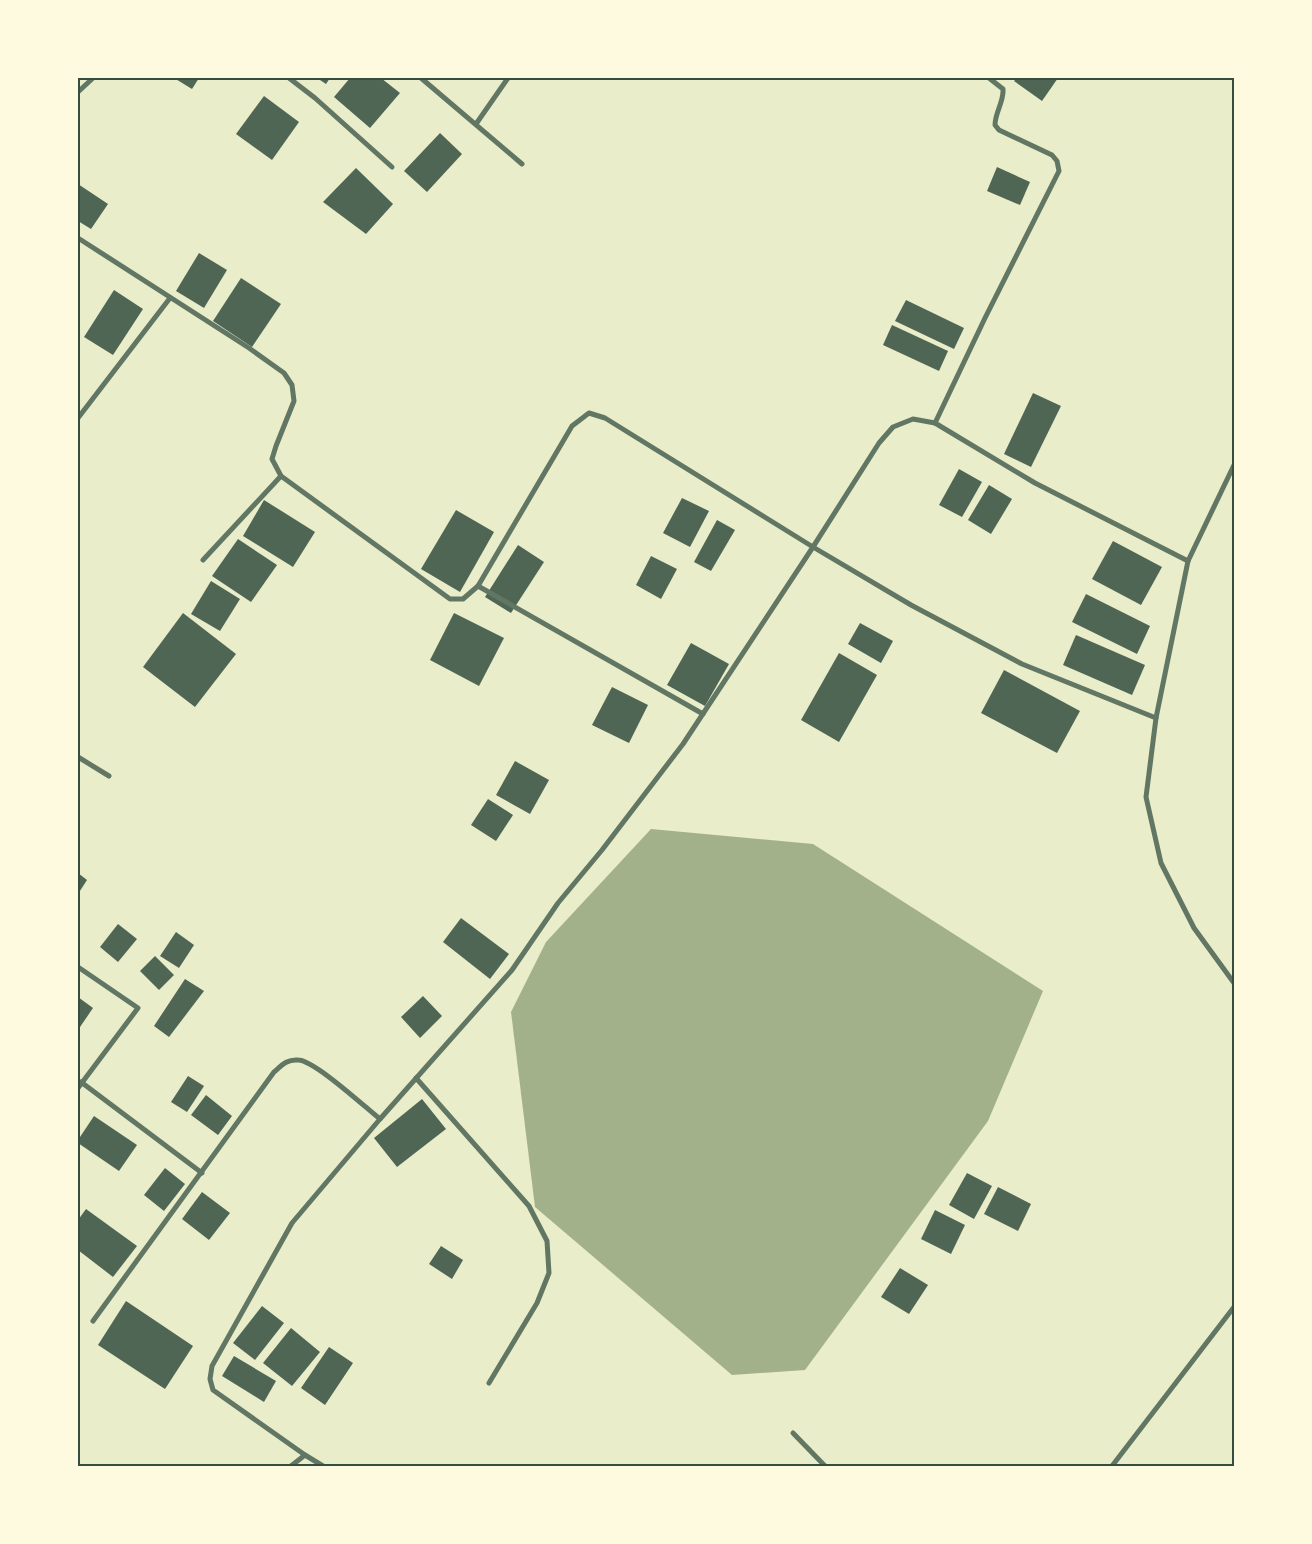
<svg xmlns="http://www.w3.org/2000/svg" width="1312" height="1544" font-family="'Public Sans',sans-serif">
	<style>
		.water { fill: #a3b18a }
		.building { fill: #4f6655 }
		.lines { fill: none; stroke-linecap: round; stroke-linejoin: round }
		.minor { stroke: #617663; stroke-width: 5 }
		.neatline { fill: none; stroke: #344e41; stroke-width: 2 }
	</style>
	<rect width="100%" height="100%" fill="#e9edc9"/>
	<polygon class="water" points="651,829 813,844 1043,991 988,1121 805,1370 732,1375 535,1207 511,1012 546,942"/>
	<g class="building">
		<polygon points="174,78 199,78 192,89"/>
		<polygon points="317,78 330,78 326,84"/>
		<polygon points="350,78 381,78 400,93 370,128 334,97"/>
		<polygon points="1017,78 1058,78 1042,101 1014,81"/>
		<polygon points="264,96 299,122 272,160 236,134"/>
		<polygon points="440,133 462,154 427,192 404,171"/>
		<polygon points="997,167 1030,182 1020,205 987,191"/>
		<polygon points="356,168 393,204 366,234 323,202"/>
		<polygon points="78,184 108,204 91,229 78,221"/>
		<polygon points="199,253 227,270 204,308 176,291"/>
		<polygon points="241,278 281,304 252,347 213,321"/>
		<polygon points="114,290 143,309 113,355 84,337"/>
		<polygon points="906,300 964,328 954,349 895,321"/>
		<polygon points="892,325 948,351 939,371 883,345"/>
		<polygon points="1033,393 1061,406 1031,467 1004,454"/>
		<polygon points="959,469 982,482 962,517 939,505"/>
		<polygon points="989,485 1012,499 991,534 968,520"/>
		<polygon points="682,498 709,511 690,547 663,533"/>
		<polygon points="264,500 315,532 293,567 243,536"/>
		<polygon points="456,510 494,532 460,592 421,569"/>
		<polygon points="717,520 735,530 711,571 694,562"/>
		<polygon points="238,539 277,565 251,602 212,576"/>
		<polygon points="1113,541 1162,567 1141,605 1092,579"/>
		<polygon points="518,545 544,562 511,613 485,597"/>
		<polygon points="651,556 677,569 661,599 636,585"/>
		<polygon points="211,581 240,599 220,631 191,614"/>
		<polygon points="1086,594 1150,626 1137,654 1072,622"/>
		<polygon points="183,613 236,654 195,707 143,667"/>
		<polygon points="454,613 504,638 479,686 430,660"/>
		<polygon points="860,623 893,641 881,663 848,644"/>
		<polygon points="1076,635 1145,665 1132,695 1063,665"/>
		<polygon points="691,643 729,664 705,706 667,685"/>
		<polygon points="839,653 877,675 839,742 801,720"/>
		<polygon points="1004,670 1080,711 1057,753 981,713"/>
		<polygon points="612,687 648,705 629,743 592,725"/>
		<polygon points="515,761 549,780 530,814 496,795"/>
		<polygon points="488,799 513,815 496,841 471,825"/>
		<polygon points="78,873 87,880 78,894"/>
		<polygon points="461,918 509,954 490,979 443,942"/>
		<polygon points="118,924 137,939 118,962 100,947"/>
		<polygon points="176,932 194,945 179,968 160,956"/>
		<polygon points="155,956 174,975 159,990 140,971"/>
		<polygon points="185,979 204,991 169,1037 154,1026"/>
		<polygon points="423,996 442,1016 420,1038 401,1017"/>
		<polygon points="78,997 93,1008 78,1030"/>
		<polygon points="188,1076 204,1086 187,1112 171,1102"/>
		<polygon points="206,1095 232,1116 218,1135 191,1115"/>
		<polygon points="422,1099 446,1129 397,1167 374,1138"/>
		<polygon points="94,1116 137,1145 119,1171 78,1143 78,1140"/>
		<polygon points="165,1168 185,1184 164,1211 144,1195"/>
		<polygon points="967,1173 992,1186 974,1219 949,1205"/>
		<polygon points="998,1187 1031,1204 1018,1231 984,1214"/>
		<polygon points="202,1192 230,1213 209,1240 182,1219"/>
		<polygon points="86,1209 137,1246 113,1277 78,1250 78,1220"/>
		<polygon points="935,1210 965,1225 951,1254 921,1239"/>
		<polygon points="441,1246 463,1260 452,1279 429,1264"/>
		<polygon points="900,1268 928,1285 909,1314 881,1297"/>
		<polygon points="126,1301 193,1346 165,1389 98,1345"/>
		<polygon points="262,1306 284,1323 255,1360 233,1343"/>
		<polygon points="291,1328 320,1352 292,1386 263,1363"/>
		<polygon points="329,1347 353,1363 325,1405 301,1388"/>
		<polygon points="234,1356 276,1381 264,1402 222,1376"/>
	</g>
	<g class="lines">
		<g class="minor">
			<polyline points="289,78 315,98 392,167"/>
			<polyline points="421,78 522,164"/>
			<polyline points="78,92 93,78"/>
			<polyline points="476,124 508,78"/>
			<polyline points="78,238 249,348 284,373 292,385 294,401 276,446 272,459 281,476 450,599 463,599 478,586 572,426 589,413 605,418 813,547 911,605 1022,664 1156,718"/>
			<polyline points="78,418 170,298"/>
			<path d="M 935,423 L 985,318 L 1059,171 L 1057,161 L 1052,155 L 999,130 L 995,125 C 995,112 1004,102 1003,89 L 989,78"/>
			<polyline points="1234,465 1188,561 1156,718 1146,797 1161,863 1194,928 1234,983"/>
			<polyline points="203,560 281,476"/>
			<polyline points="478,586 703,714"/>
			<polyline points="78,757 109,776"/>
			<polyline points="78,967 138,1008 78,1088"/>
			<polyline points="416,1078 529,1206 547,1241 549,1273 537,1303 489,1383"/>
			<polyline points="81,1082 202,1173"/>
			<path d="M 93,1321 L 274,1072 C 282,1065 287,1059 298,1060 C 314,1060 365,1107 380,1119"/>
			<polyline points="793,1433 825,1466"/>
			<polyline points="305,1455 213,1390 210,1379 212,1366 292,1223 380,1119 512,970 558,903 602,850 683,744 813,547 879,443 893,427 913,419 935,423 1035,483 1188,561"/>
			<polyline points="291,1466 305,1455 323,1466"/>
			<polyline points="1112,1466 1234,1307"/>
		</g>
	</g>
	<rect width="1312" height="1544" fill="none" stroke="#fefae0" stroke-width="158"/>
	<rect x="79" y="79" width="1154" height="1386" class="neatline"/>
</svg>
